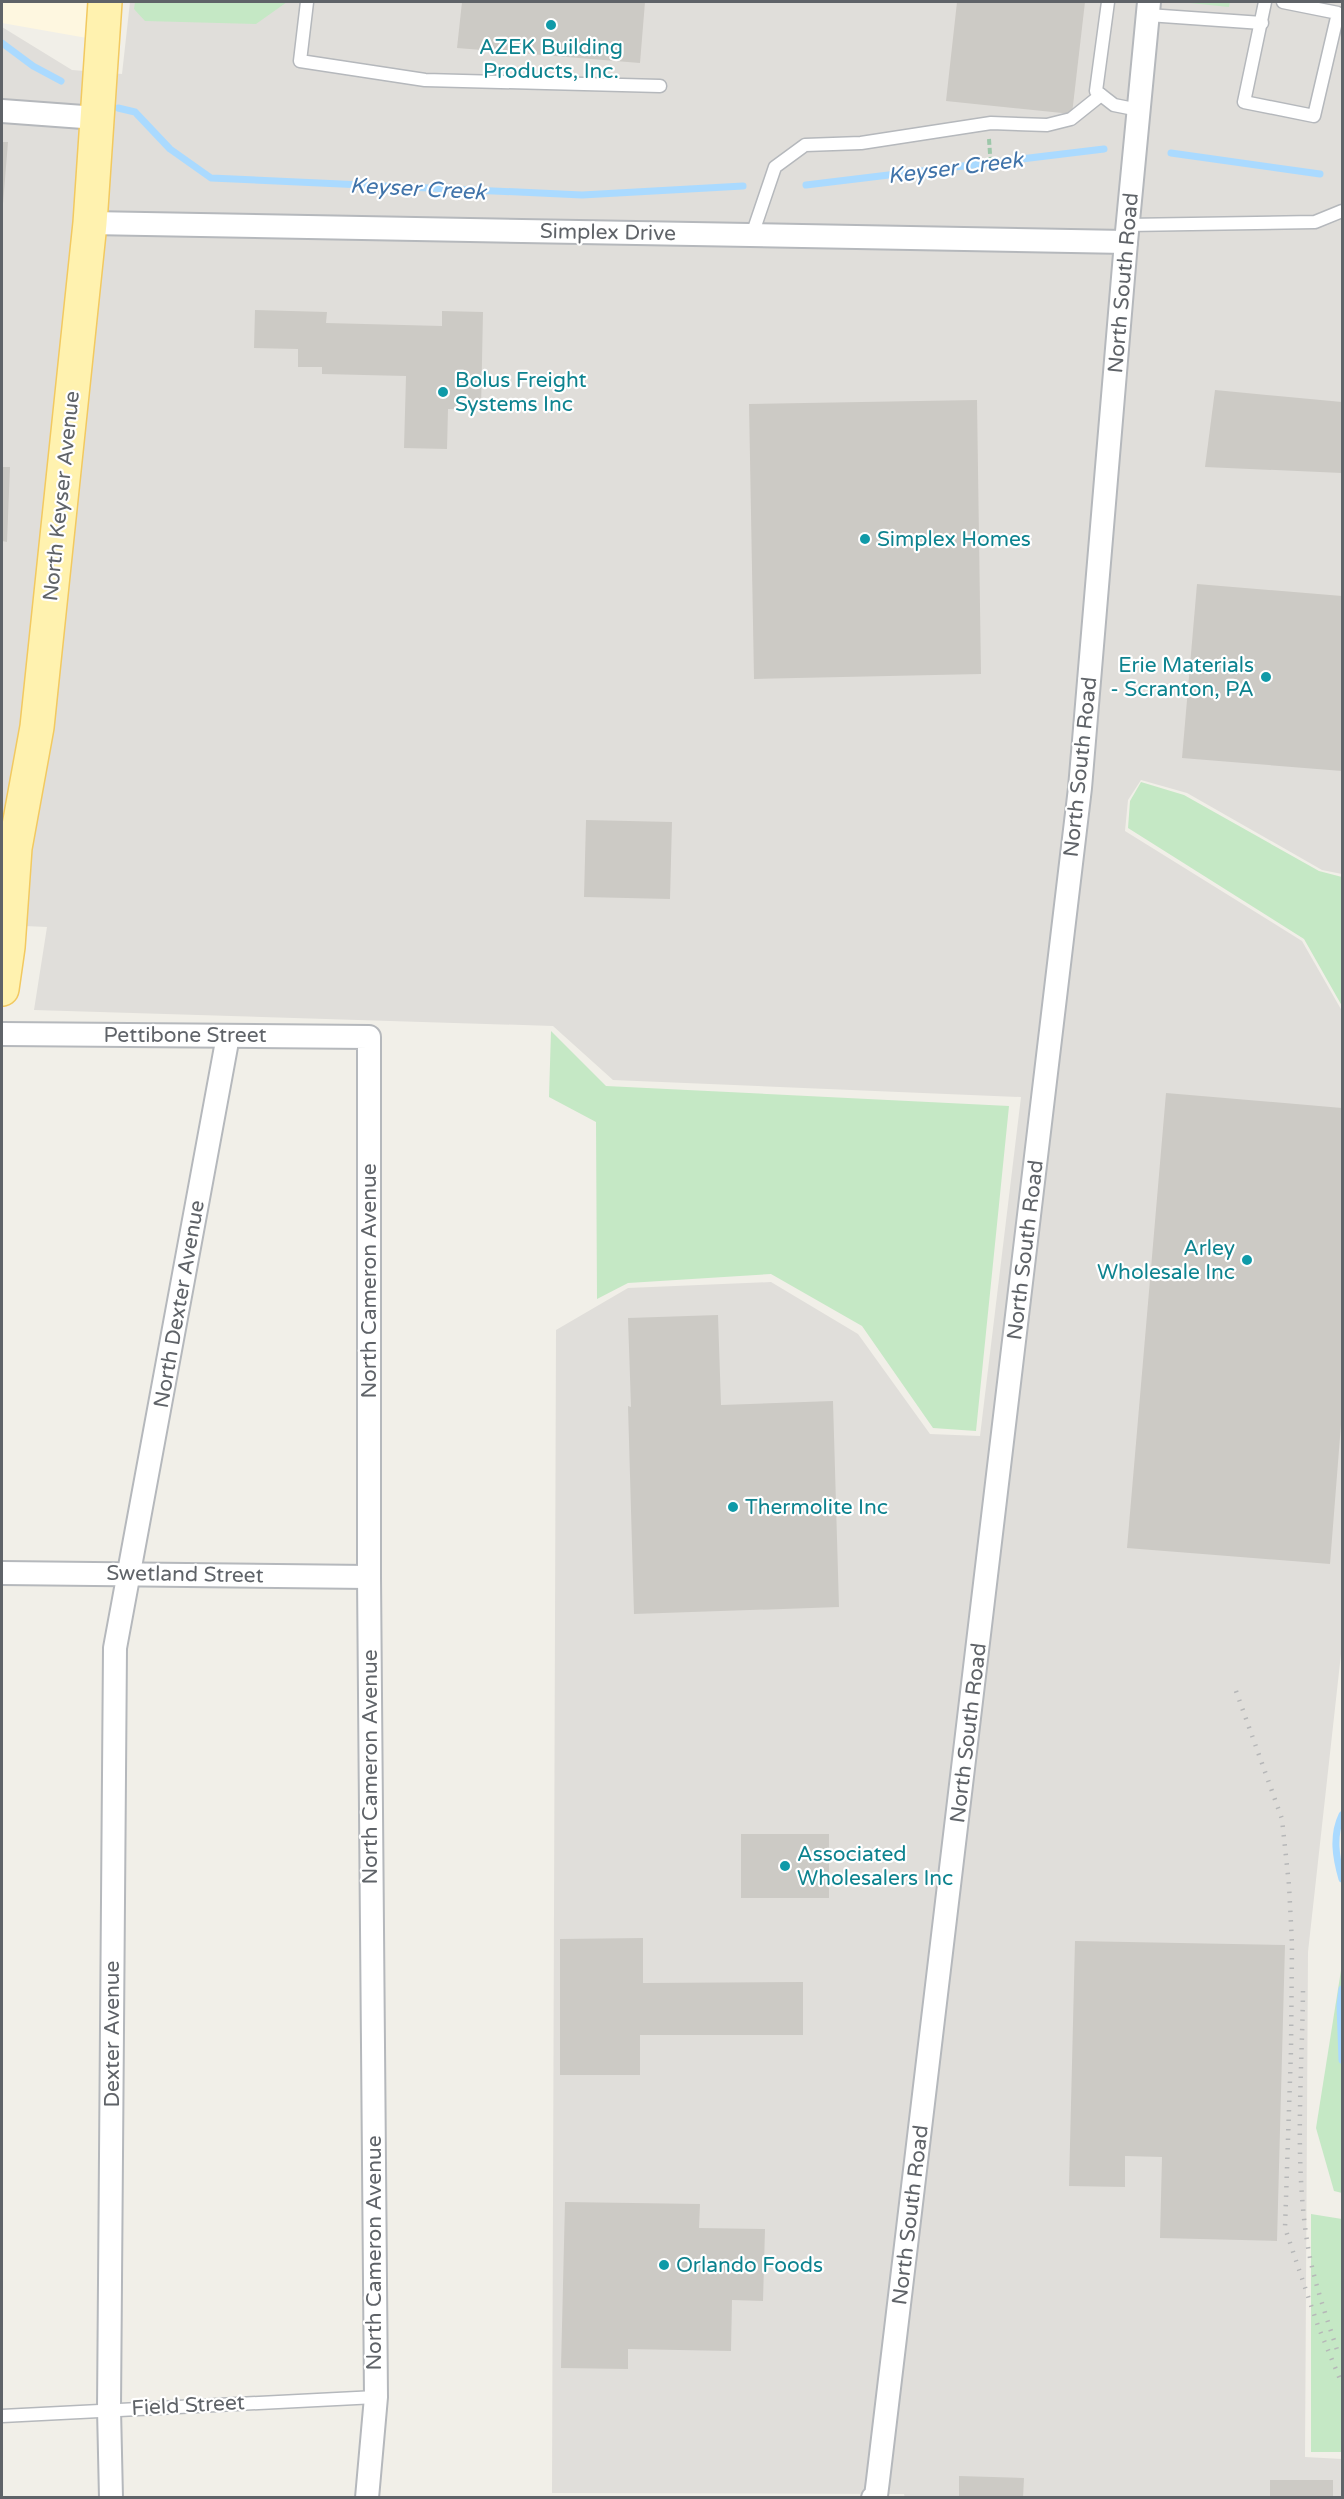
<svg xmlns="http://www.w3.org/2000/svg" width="1344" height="2499" font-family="'Varela Round',sans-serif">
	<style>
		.commercial { fill: #fef7e0 }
		.industrial { fill: #e0deda }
		.green { fill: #c5e8c5 }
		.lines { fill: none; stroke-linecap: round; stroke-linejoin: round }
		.stream { stroke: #aadaff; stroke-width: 7 }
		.building { fill: #cccac5 }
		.lane-casing { stroke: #b5b8bc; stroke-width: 15 }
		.street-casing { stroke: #b5b8bc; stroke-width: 26 }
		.primary-casing { stroke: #f2c960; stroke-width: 36 }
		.path { stroke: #9cc7a9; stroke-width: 4; stroke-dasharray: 6 3; stroke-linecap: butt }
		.lane { stroke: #fff; stroke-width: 12 }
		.street { stroke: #fff; stroke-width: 22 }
		.primary { stroke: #fff2af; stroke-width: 33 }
		.rail { stroke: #b6b7b8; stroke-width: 4.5; stroke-dasharray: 1.5 8; stroke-linecap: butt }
		.culture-dot { fill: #0f9aa8; stroke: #fff; stroke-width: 2 }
		.labels { text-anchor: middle; stroke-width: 4.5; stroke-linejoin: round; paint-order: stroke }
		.culture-label { font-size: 21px; fill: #0d838f; stroke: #fff; text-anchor: start }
		.street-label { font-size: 21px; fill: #5f6368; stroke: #fff }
		.water-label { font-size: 22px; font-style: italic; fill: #4174aa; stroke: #fff }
	</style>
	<rect width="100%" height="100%" fill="#f1efe8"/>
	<polygon class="commercial" points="2,2 90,2 87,38 2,23"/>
	<polygon class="industrial" points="130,2 1342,2 1342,874 1322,870 1187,793 1141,780 1128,800 1125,831 1302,941 1342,1011 1342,1645 1308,1952 1305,2457 1342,2459 1342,2497 905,2498 904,2494 552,2493 556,1330 628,1288 771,1282 858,1334 930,1434 980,1436 1021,1097 613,1080 553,1026 34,1010 47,927 2,925 2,27 72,70 122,74"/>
	<g class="green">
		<polygon points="135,2 287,2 256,24 145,21 134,9"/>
		<polygon points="1180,2 1230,2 1229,7"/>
		<polygon points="1141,782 1184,795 1319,871 1342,877 1342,1006 1304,939 1128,828 1130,801"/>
		<polygon points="551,1031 606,1086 1009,1106 976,1431 933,1428 862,1326 771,1274 628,1283 597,1299 596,1122 549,1097"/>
		<polygon points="1342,1964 1342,2193 1334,2191 1316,2128"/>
		<polygon points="1311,2214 1342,2219 1342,2452 1311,2452"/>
	</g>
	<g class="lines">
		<g class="stream">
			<polyline points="2,43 33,66 61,81"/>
			<polyline points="118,108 135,112 170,149 211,178 582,195 743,186"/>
			<polyline points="1171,153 1320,174"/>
			<polyline points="806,185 1104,149"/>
			<path d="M 1342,1815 C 1332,1836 1336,1858 1342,1879"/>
			<polyline points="1342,1989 1340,2005 1342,2060"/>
		</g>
	</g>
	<g class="building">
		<polygon points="462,2 645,2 640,63 457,48"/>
		<polygon points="957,2 1085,2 1072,114 946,101"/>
		<polygon points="2,142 8,142 3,204 2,204"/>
		<polygon points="255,310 327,312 326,323 442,326 442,311 483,312 481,409 448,409 447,449 404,448 406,376 322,374 322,367 298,367 298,349 254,348"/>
		<polygon points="1215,390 1342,402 1342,473 1205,467"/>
		<polygon points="977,400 981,674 754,679 749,404"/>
		<polygon points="2,467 10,467 7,542 2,541"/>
		<polygon points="1197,584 1342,596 1342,771 1182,758"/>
		<polygon points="586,820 672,822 670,899 584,897"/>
		<polygon points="1166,1093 1342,1108 1342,1412 1330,1564 1127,1548"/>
		<polygon points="718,1315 721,1405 833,1401 839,1607 634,1614 628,1406 631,1407 628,1318"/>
		<rect x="741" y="1834" width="88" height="64"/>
		<polygon points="643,1938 643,1983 803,1982 803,2035 640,2035 640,2075 560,2075 560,1939"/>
		<polygon points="1075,1941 1285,1945 1277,2241 1160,2238 1162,2157 1125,2156 1125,2187 1069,2186"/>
		<polygon points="565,2202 700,2204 699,2228 765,2229 763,2301 732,2300 731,2351 628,2349 628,2369 561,2368"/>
		<polygon points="959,2476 1024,2478 1023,2498 959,2498"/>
		<rect x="1270" y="2480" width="63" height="18"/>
	</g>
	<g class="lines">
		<defs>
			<g id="lane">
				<polyline points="307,2 300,61 425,80 660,86"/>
				<polyline points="1108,2 1096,91 1114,105 1139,110"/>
				<polyline points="1265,2 1244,102 1314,116 1338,13 1283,2"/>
				<polyline points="1148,15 1262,23"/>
				<polyline points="1127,225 1315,222 1342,211"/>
				<polyline points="752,235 775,167 805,145 861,143 991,123 1047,125 1071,119 1101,95"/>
				<polyline points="2,2416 376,2397"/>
			</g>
			<g id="street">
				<polyline points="2,111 97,118"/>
				<polyline points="90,223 1126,242"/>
				<polyline points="2,1034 369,1037 369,1577 376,2397 367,2498"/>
				<polyline points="2,1573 369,1577"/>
				<polyline points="111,2498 109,2409 115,1648 228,1036"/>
				<polyline points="873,2498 876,2496 878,2480 1080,788 1126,242 1149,2"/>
			</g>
			<polyline id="primary" points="2,989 8,947 15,848 37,727 90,223 105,2"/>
		</defs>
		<use href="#lane" class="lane-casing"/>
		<use href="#street" class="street-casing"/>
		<use href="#primary" class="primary-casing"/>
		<polyline class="path" points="989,139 991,169"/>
		<use href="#lane" class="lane"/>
		<use href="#street" class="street"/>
		<use href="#primary" class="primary"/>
		<g class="rail">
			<polyline points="1236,1691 1282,1819 1289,1885 1292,1944 1291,2050 1285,2228 1318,2326 1342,2384"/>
			<path d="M 1303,1991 C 1302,2076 1294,2164 1308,2247 C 1314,2283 1327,2318 1338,2353"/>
		</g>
	</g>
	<g class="culture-dot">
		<circle cx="551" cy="25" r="6"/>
		<circle cx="443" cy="392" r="6"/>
		<circle cx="865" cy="539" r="6"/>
		<circle cx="1266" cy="677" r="6"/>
		<circle cx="1247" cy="1260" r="6"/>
		<circle cx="733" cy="1507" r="6"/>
		<circle cx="785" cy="1866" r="6"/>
		<circle cx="664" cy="2265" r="6"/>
	</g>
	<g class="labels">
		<g class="culture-label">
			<text x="551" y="54" text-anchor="middle">AZEK Building<tspan x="551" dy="24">Products, Inc.</tspan></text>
			<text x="455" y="387">Bolus Freight<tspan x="455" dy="24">Systems Inc</tspan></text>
			<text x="877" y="546">Simplex Homes</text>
			<text x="1254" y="672" text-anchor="end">Erie Materials<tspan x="1254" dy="24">- Scranton, PA</tspan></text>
			<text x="1235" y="1255" text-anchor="end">Arley<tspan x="1235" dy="24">Wholesale Inc</tspan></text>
			<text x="745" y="1514">Thermolite Inc</text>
			<text x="797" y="1861">Associated<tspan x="797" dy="24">Wholesalers Inc</tspan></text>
			<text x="676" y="2272">Orlando Foods</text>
		</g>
		<g class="street-label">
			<text transform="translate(608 232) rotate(1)" y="7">Simplex Drive</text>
			<text transform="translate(1123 283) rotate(-85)" y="7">North South Road</text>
			<text transform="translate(61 496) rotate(-84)" y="7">North Keyser Avenue</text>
			<text transform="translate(1080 767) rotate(-84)" y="7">North South Road</text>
			<text x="185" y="1042">Pettibone Street</text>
			<text transform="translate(1025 1250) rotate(-83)" y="7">North South Road</text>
			<text transform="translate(369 1281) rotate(-90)" y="7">North Cameron Avenue</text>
			<text transform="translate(179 1304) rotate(-80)" y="7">North Dexter Avenue</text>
			<text transform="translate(185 1574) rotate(1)" y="7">Swetland Street</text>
			<text transform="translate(968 1733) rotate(-83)" y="7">North South Road</text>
			<text transform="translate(370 1767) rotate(-90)" y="7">North Cameron Avenue</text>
			<text transform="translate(112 2034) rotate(-90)" y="7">Dexter Avenue</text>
			<text transform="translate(910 2215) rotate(-83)" y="7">North South Road</text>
			<text transform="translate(374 2253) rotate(-90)" y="7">North Cameron Avenue</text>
			<text transform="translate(188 2405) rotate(-3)" y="7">Field Street</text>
		</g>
		<g class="water-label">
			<text transform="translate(955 167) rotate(-7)" y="8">Keyser Creek</text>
			<text transform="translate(418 188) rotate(3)" y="8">Keyser Creek</text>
		</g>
	</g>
	<rect width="1344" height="2499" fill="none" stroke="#5f6368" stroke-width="6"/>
</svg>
